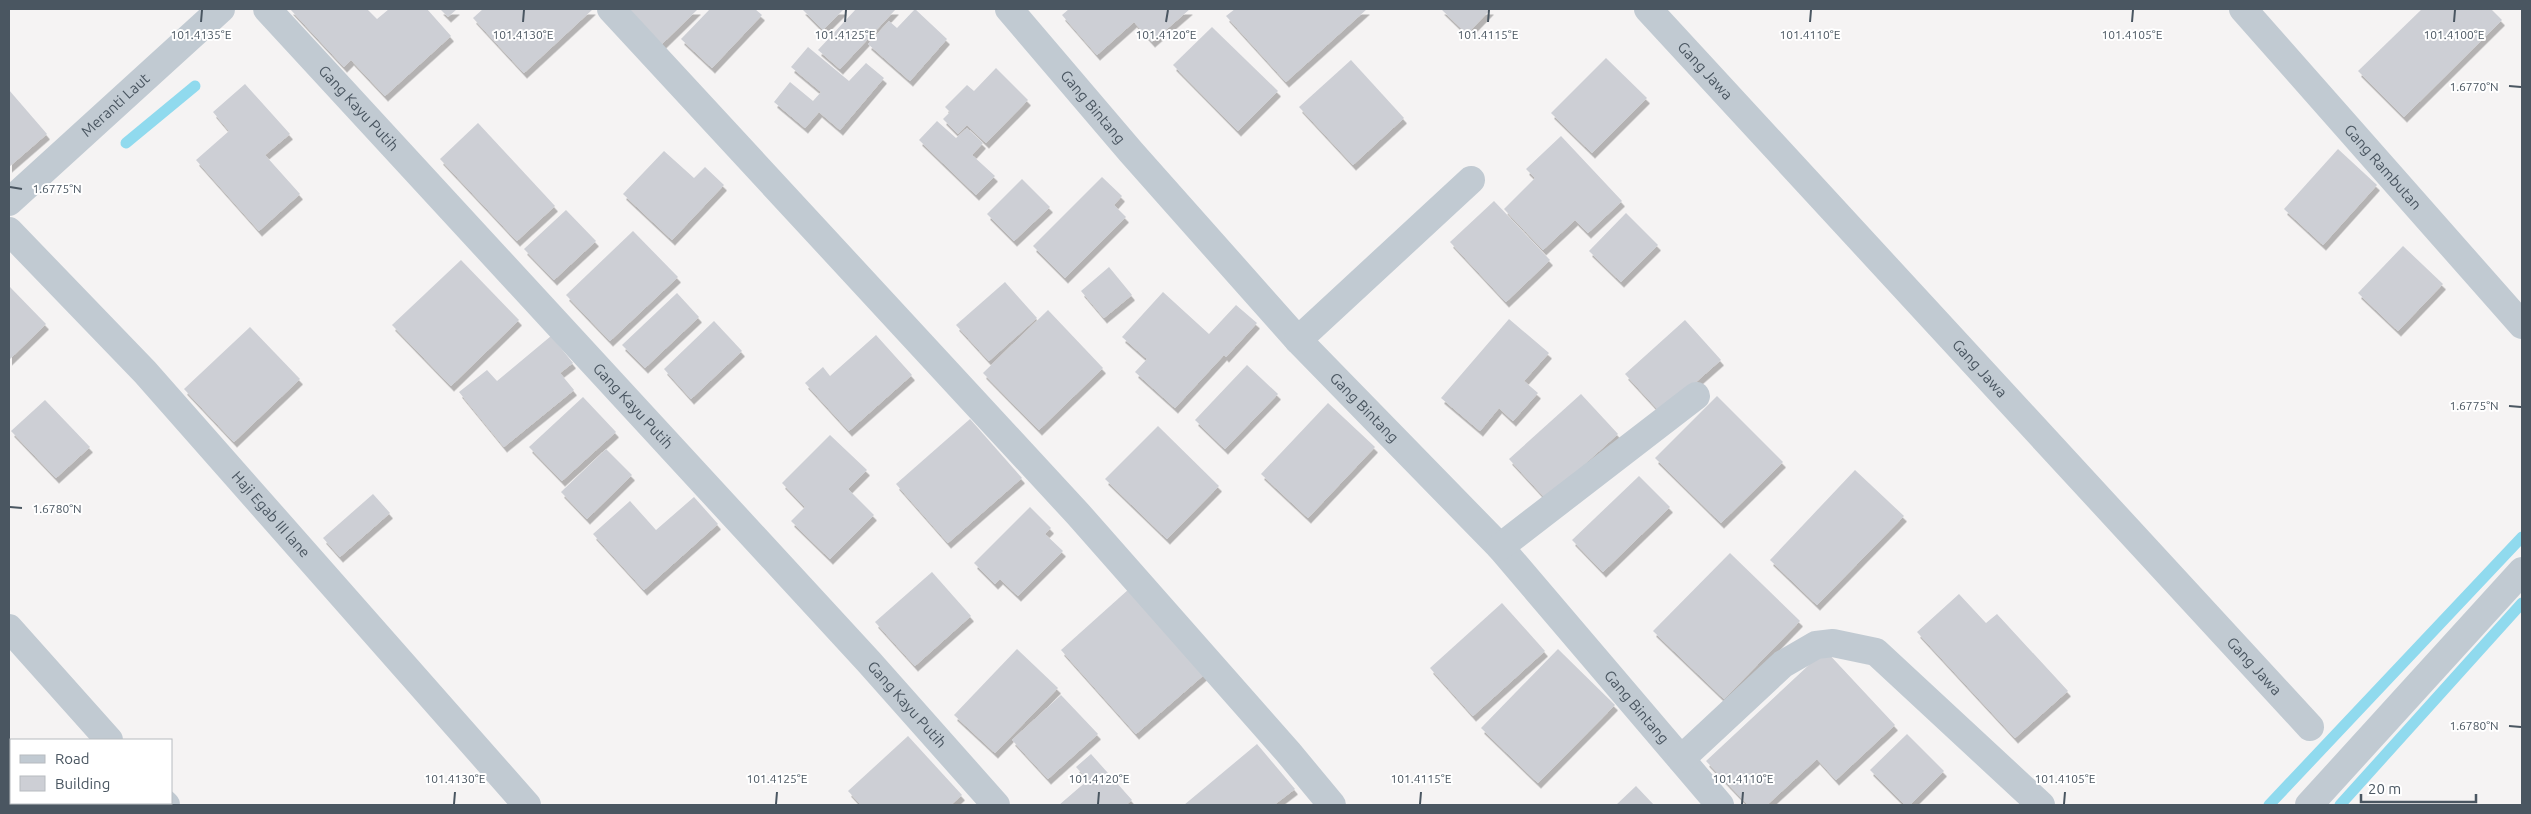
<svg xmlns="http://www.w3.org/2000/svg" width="2531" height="814" font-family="Ubuntu,sans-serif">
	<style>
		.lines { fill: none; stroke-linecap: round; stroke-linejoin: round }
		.stream { stroke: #90daee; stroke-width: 11 }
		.building { fill: #cdcfd5; filter: url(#shadow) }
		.minor { stroke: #c1cad2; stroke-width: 28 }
		.ticks { fill: none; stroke: #4a5661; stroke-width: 2 }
		.labels { text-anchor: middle; stroke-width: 4; stroke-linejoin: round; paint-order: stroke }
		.street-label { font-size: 15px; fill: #4a5661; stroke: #fff }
		.ticks-label { font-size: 12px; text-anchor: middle; fill: #4a5661; stroke: #fff; stroke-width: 4; stroke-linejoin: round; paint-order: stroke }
	</style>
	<defs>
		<filter id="shadow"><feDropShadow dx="3" dy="5.5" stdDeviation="0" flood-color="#0004"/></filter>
	</defs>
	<rect width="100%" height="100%" fill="#f5f3f3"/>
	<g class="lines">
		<g class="stream">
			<polyline points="126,143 195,86"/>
			<polyline points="2269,805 2522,537"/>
			<polyline points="2340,805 2522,603"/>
		</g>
	</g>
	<g class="building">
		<polygon points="290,9 367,9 377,19 389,9 427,9 451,36 385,96 351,60 344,67"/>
		<polygon points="440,9 457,9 448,17"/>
		<polygon points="483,9 593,9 524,73 473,18"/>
		<polygon points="625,9 698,9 661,45"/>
		<polygon points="710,9 755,9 762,15 712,68 681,39"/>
		<polygon points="802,9 844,9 823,30"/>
		<polygon points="856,9 896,9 840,69 818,50"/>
		<polygon points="915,9 947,39 910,81 868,44 889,21 897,28"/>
		<polygon points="1069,9 1190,9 1152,42 1134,22 1097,55 1062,15"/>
		<polygon points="1235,9 1367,9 1286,82 1226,16"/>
		<polygon points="1441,9 1491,9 1467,34"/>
		<polygon points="2422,9 2491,9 2502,20 2404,117 2358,71"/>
		<polygon points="1212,27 1278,91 1238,131 1173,65"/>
		<polygon points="808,47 849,81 866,63 884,78 840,130 819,112 805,128 774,102 790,82 813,101 821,92 791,67"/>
		<polygon points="1606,58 1647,98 1592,153 1551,113"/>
		<polygon points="1351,60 1404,118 1353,165 1299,107"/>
		<polygon points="996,68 1028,100 986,143 967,125 958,134 943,119 950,112 945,107 967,85 974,91"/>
		<polygon points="245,84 290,134 265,155 300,194 259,231 196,160 229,131 213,112"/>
		<polygon points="9,90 47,134 9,167"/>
		<polygon points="937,121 956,138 967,128 983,143 972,155 995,176 976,195 919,140"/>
		<polygon points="478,123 555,206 517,241 440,159"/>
		<polygon points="1561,136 1622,201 1588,233 1575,220 1543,250 1504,209 1535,178 1526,169"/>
		<polygon points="2338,149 2377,185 2323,245 2284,209"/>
		<polygon points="664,151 694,178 705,167 724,185 672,240 623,194"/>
		<polygon points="1102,177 1122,196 1114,205 1126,217 1065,278 1033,246"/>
		<polygon points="1022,179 1050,207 1014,241 987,214"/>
		<polygon points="1494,201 1550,260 1506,302 1450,242"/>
		<polygon points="566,210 596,241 554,280 524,249"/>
		<polygon points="1626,213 1658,245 1621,282 1589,251"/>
		<polygon points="633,231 678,277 610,341 566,295"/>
		<polygon points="2403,246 2443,284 2398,331 2358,293"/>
		<polygon points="461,260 519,320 451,386 392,325"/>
		<polygon points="1109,267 1132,295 1104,318 1081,291"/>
		<polygon points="1005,282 1037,318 989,361 956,325"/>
		<polygon points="9,286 46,324 9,360"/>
		<polygon points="1163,292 1209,334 1236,305 1257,323 1226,357 1224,355 1175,408 1135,372 1147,359 1122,337"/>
		<polygon points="677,293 699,317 645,368 622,345"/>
		<polygon points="1048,310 1103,368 1039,430 983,373"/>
		<polygon points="1509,319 1549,353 1524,381 1538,393 1513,421 1499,408 1480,431 1441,398"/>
		<polygon points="1685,320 1721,360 1661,413 1625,374"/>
		<polygon points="714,321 742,351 691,399 664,369"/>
		<polygon points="250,327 300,379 234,442 184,389"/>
		<polygon points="876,335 912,375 849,431 805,383 823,367 830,376"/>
		<polygon points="551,336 573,363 560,373 574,390 504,447 459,392 487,370 497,381"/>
		<polygon points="1247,365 1278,394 1225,449 1195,420"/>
		<polygon points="1581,394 1618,434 1546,499 1509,459"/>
		<polygon points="1717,396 1783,462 1721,523 1655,458"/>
		<polygon points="583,397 616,432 562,481 529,447"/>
		<polygon points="45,400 90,447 56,478 11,431"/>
		<polygon points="1328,403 1375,447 1308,518 1261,474"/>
		<polygon points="970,419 1022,478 948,543 896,484"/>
		<polygon points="1158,426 1219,486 1167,539 1105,479"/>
		<polygon points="830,435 867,470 848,489 874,515 830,559 791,521 805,507 782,483"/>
		<polygon points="606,449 632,475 587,519 561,492"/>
		<polygon points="1855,470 1904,516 1817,605 1770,560"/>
		<polygon points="1639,476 1670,507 1603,572 1572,540"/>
		<polygon points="373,494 390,513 340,557 323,538"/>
		<polygon points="694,497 718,524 644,590 593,534 630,501 656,530"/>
		<polygon points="1030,507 1051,528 1045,534 1063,551 1018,596 1000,579 995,584 974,563"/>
		<polygon points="1730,553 1800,621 1724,699 1653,631"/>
		<polygon points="932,572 971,616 915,666 875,622"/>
		<polygon points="1129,589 1205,674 1136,734 1061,650"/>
		<polygon points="1959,594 1986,623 1997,614 2068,691 2015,738 1917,632"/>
		<polygon points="1502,603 1545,651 1473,716 1430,668"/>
		<polygon points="1017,649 1058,688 995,753 954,715"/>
		<polygon points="1558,649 1615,705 1538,783 1481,728"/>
		<polygon points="1825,650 1895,725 1836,780 1817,759 1767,805 1748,805 1706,761"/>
		<polygon points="1061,695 1098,734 1048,779 1012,740"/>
		<polygon points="1907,734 1944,771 1910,805 1905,805 1870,770"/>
		<polygon points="908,736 962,795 951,805 861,805 848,791"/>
		<polygon points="1257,744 1295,789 1274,805 1184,805"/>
		<polygon points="1091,754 1132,800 1126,805 1059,805 1088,780 1076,767"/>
		<polygon points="1636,786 1654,805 1616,805"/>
	</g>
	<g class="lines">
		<g class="minor">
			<path id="s1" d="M 267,9 L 869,662 L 996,805"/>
			<polyline points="611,9 1078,514 1288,752 1332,805"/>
			<path id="s2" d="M 1009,9 L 1131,152 L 1298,340 L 1500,547 L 1720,805"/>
			<path id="s3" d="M 1648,9 L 2310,727"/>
			<path id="s4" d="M 2243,9 L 2522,325"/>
			<path id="s5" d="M 9,202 L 221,9"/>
			<path id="s6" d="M 9,231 L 145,372 L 527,805"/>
			<polyline points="1298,340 1471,180"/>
			<polyline points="1500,547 1696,396"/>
			<polyline points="9,628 109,740"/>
			<polyline points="1681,759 1783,664 1816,645 1833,643 1876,652 2041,805"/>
			<polyline points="164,803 166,805"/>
			<polyline points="2309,805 2522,571"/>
		</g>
	</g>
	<path class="ticks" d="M 201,22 L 202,10M 523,22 L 524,10M 845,22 L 846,10M 1166,22 L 1168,10M 1488,22 L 1489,10M 1810,22 L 1811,10M 2132,22 L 2133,10M 2454,22 L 2455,10M 2509,86 L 2521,87M 10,187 L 22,189M 2509,406 L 2521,407M 10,507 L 22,508M 2509,726 L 2521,727M 454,804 L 455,792M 776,804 L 777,792M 1098,804 L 1099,792M 1420,804 L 1421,792M 1742,804 L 1743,792M 2064,804 L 2065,792"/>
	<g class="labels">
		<g class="street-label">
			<text dy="5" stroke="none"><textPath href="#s3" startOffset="84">Gang Jawa</textPath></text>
			<text dy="5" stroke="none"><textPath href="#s5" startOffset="144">Meranti Laut</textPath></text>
			<text dy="5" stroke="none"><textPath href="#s2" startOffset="129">Gang Bintang</textPath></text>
			<text dy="5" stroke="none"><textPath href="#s1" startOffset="135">Gang Kayu Putih</textPath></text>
			<text dy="5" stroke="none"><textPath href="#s4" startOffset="211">Gang Rambutan</textPath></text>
			<text dy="5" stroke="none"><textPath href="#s3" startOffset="489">Gang Jawa</textPath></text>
			<text dy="5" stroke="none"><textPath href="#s1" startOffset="540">Gang Kayu Putih</textPath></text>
			<text dy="5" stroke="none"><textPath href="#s2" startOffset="534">Gang Bintang</textPath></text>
			<text dy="5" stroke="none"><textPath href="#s6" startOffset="386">Haji Egab III lane</textPath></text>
			<text dy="5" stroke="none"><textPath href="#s3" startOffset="894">Gang Jawa</textPath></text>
			<text dy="5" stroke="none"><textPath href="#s1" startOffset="945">Gang Kayu Putih</textPath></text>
			<text dy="5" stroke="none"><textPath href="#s2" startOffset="939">Gang Bintang</textPath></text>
		</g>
	</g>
	<g class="ticks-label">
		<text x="201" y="39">101.4135°E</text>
		<text x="523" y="39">101.4130°E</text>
		<text x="845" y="39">101.4125°E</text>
		<text x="1166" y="39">101.4120°E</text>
		<text x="1488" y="39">101.4115°E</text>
		<text x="1810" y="39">101.4110°E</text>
		<text x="2132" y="39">101.4105°E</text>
		<text x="2454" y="39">101.4100°E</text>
		<text x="2474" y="91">1.6770°N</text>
		<text x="57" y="193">1.6775°N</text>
		<text x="2474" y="410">1.6775°N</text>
		<text x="57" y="513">1.6780°N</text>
		<text x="2474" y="730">1.6780°N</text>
		<text x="455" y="783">101.4130°E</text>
		<text x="777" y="783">101.4125°E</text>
		<text x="1099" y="783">101.4120°E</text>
		<text x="1421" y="783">101.4115°E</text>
		<text x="1743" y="783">101.4110°E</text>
		<text x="2065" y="783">101.4105°E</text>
	</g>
	<rect width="2531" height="814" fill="none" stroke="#4a5661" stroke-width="20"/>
	<rect x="10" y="739" width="162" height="65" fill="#ffffff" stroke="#b7bbc0"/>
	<rect x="20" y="755" width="25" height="8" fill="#c1cad2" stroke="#b7bbc0"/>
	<text x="55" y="764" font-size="15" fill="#4a5661">Road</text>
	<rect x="20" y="776" width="25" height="15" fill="#cdcfd5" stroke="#b7bbc0"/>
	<text x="55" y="789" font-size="15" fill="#4a5661">Building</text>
	<path d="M2361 794v8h115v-8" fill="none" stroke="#4a5661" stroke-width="2.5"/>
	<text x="2368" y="794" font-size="15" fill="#4a5661" stroke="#ffffff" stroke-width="4" paint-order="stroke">20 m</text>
</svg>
